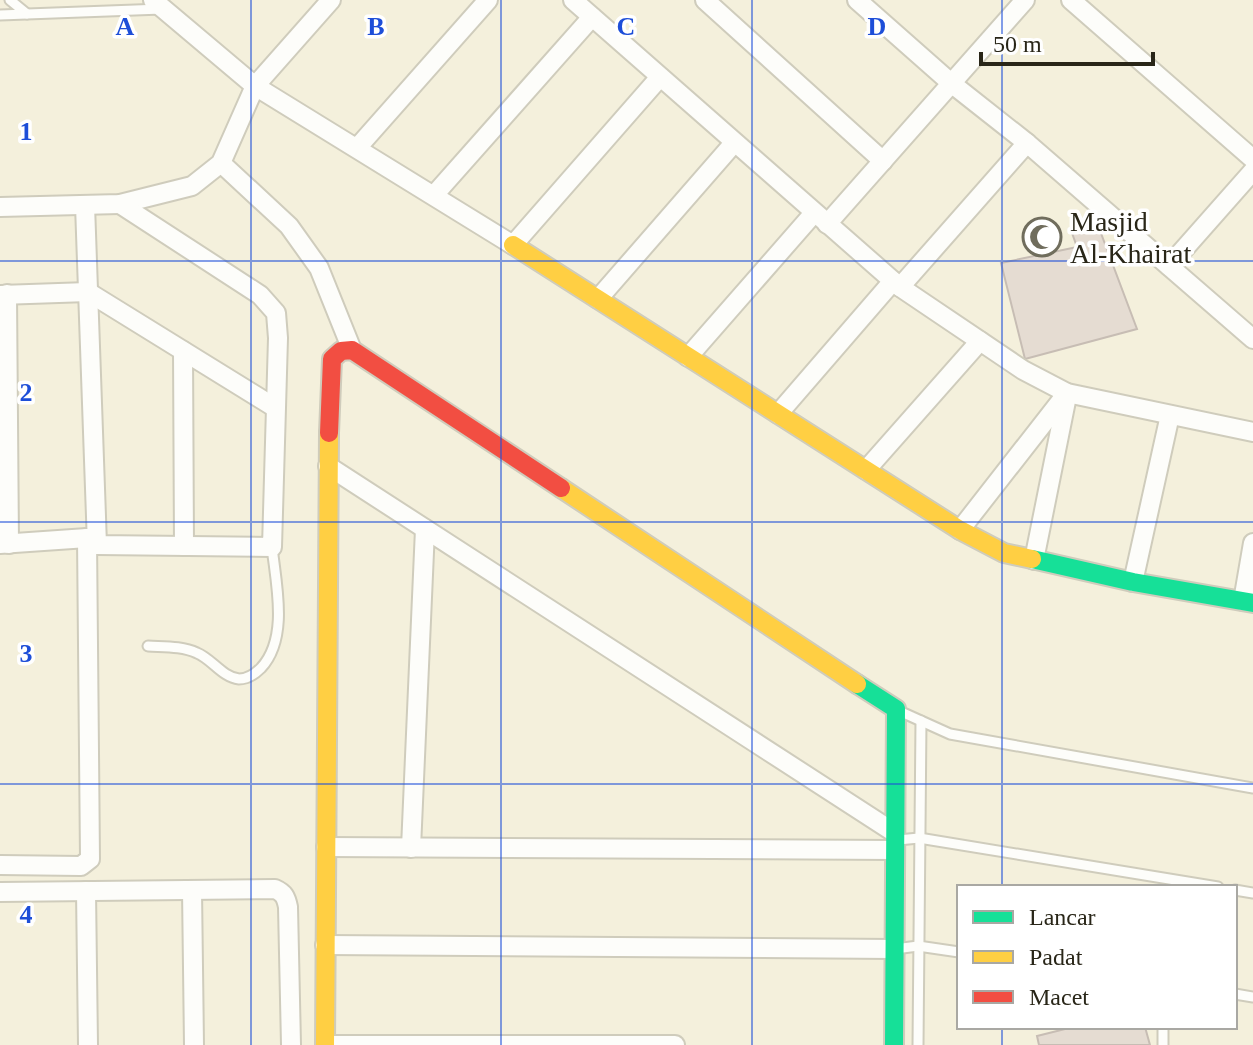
<svg xmlns="http://www.w3.org/2000/svg" width="1253" height="1045" font-family="Georgia,serif">
	<style>
		.building { fill: #e5dcd2; stroke: #c7bdb4; stroke-width: 2 }
		.lines { fill: none; stroke-linecap: round; stroke-linejoin: round }
		.lane-casing { stroke: #cfccbc; stroke-width: 13 }
		.street-casing { stroke: #cfccbc; stroke-width: 22 }
		.fast-casing { stroke: #cfccbc; stroke-width: 22 }
		.slow-casing { stroke: #cfccbc; stroke-width: 22 }
		.jam-casing { stroke: #cfccbc; stroke-width: 22 }
		.lane { stroke: #fdfdfa; stroke-width: 9 }
		.street { stroke: #fdfdfa; stroke-width: 18 }
		.fast { stroke: #16e098; stroke-width: 18 }
		.slow { stroke: #ffcf43; stroke-width: 18 }
		.jam { stroke: #f24e42; stroke-width: 18 }
		.grid { fill: none; stroke: #1d4ed8; stroke-width: 2; stroke-opacity: 0.55 }
		.labels { text-anchor: middle; stroke-width: 7; stroke-linejoin: round; paint-order: stroke }
		.poi-label { font-size: 28px; fill: #292618; stroke: #fff; text-anchor: start }
		.grid-label { font-size: 26px; text-anchor: middle; font-weight: bold; fill: #1d4ed8; stroke: #fff; stroke-width: 7; stroke-linejoin: round; paint-order: stroke }
	</style>
	<rect width="100%" height="100%" fill="#f4f0dc"/>
	<g class="building">
		<polygon points="1099,228 1137,329 1025,359 1001,263 1077,247 1072,233"/>
		<polygon points="1073,1027 1145,1027 1150,1045 1039,1045 1037,1036"/>
	</g>
	<g class="lines">
		<defs>
			<g id="lane">
				<polyline points="10,0 27,14"/>
				<polyline points="0,15 162,9"/>
				<path d="M 148,646 C 164,647 182,646 197,653 C 212,659 222,677 239,679 C 248,679 255,674 261,668 C 289,638 276,584 272,547"/>
				<polyline points="899,711 950,734 1253,788"/>
				<polyline points="898,840 919,838 1218,887"/>
				<polyline points="1235,890 1253,893"/>
				<polyline points="895,949 918,946 959,952"/>
				<polyline points="1235,994 1253,997"/>
				<polyline points="1163,1027 1163,1045"/>
				<polyline points="918,1045 921,721"/>
			</g>
			<g id="street">
				<polyline points="153,0 255,86 513,245 660,77"/>
				<polyline points="573,0 900,287 1023,370 1067,393 1253,432"/>
				<polyline points="705,0 883,161"/>
				<polyline points="857,0 951,83 1027,143 1253,339"/>
				<polyline points="1071,0 1253,159"/>
				<polyline points="357,148 488,0"/>
				<polyline points="221,163 289,226 319,268 352,350"/>
				<polyline points="435,194 592,17"/>
				<polyline points="85,205 97,545"/>
				<polyline points="0,207 120,204 192,186 221,163 255,86 331,0"/>
				<polyline points="827,224 1025,0"/>
				<polyline points="1169,266 1253,171"/>
				<polyline points="900,287 1027,143"/>
				<polyline points="7,294 9,544"/>
				<polyline points="0,295 88,292 274,407"/>
				<polyline points="598,299 734,143"/>
				<polyline points="183,351 184,546"/>
				<polyline points="688,357 814,213"/>
				<polyline points="778,414 893,281"/>
				<polyline points="328,466 895,833"/>
				<polyline points="866,470 980,341"/>
				<polyline points="960,530 1067,393"/>
				<polyline points="0,544 87,538 97,545 272,547 278,338 276,313 260,295 120,204"/>
				<polyline points="1034,560 1067,396"/>
				<polyline points="1133,582 1170,415"/>
				<polyline points="1243,601 1253,543"/>
				<polyline points="326,847 895,850"/>
				<polyline points="411,848 425,529"/>
				<polyline points="0,865 81,866 90,859 87,538"/>
				<polyline points="192,890 194,1045"/>
				<polyline points="86,891 88,1045"/>
				<path d="M 0,892 L 275,889 C 284,893 286,897 288,907 L 291,1045"/>
				<polyline points="325,945 894,949"/>
				<polyline points="325,1045 675,1045"/>
			</g>
			<g id="fast">
				<polyline points="1032,559 1133,582 1253,603"/>
				<polyline points="857,684 896,709 894,1045"/>
			</g>
			<g id="slow">
				<polyline points="513,245 960,530 1004,553 1032,559"/>
				<polyline points="561,488 857,684"/>
				<polyline points="325,1045 329,433"/>
			</g>
			<polyline id="jam" points="329,433 332,359 341,351 352,350 561,488"/>
		</defs>
		<use href="#lane" class="lane-casing"/>
		<use href="#street" class="street-casing"/>
		<use href="#fast" class="fast-casing"/>
		<use href="#slow" class="slow-casing"/>
		<use href="#jam" class="jam-casing"/>
		<use href="#lane" class="lane"/>
		<use href="#street" class="street"/>
		<use href="#fast" class="fast"/>
		<use href="#slow" class="slow"/>
		<use href="#jam" class="jam"/>
	</g>
	<path class="grid" d="M 251,0 L 251,1045M 501,0 L 501,1045M 752,0 L 752,1045M 1002,0 L 1002,887M 0,261 L 1253,261M 0,522 L 1253,522M 0,784 L 1253,784M 1002,1027 L 1002,1045"/>
	<defs>
		<symbol id="mosque-ring" viewBox="-11 -11 22 22"><circle r="9.5" fill="#fff" stroke="#706d5d" stroke-width="1.5"/><path d="M3.5-4.9A6 6 0 1 0 3.5 4.9A5 5 0 1 1 3.5-4.9Z" fill="#706d5d"/></symbol>
	</defs>
	<g fill-rule="evenodd">
		<use href="#mosque-ring" x="1020" y="215" width="44" height="44"/>
	</g>
	<g class="labels">
		<g class="poi-label">
			<text x="1070" y="231">Masjid<tspan x="1070" dy="32">Al-Khairat</tspan></text>
		</g>
	</g>
	<g class="grid-label">
		<text x="125" y="35">A</text>
		<text x="376" y="35">B</text>
		<text x="626" y="35">C</text>
		<text x="877" y="35">D</text>
		<text x="26" y="140">1</text>
		<text x="26" y="401">2</text>
		<text x="26" y="662">3</text>
		<text x="26" y="923">4</text>
	</g>
	<rect x="957" y="885" width="280" height="144" fill="#ffffff" stroke="#a9a8a3" stroke-width="2"/>
	<rect x="973" y="911" width="40" height="12" fill="#16e098" stroke="#a9a8a3" stroke-width="2"/>
	<text x="1029" y="925" font-size="24" fill="#292618">Lancar</text>
	<rect x="973" y="951" width="40" height="12" fill="#ffcf43" stroke="#a9a8a3" stroke-width="2"/>
	<text x="1029" y="965" font-size="24" fill="#292618">Padat</text>
	<rect x="973" y="991" width="40" height="12" fill="#f24e42" stroke="#a9a8a3" stroke-width="2"/>
	<text x="1029" y="1005" font-size="24" fill="#292618">Macet</text>
	<path d="M981 52v12h172v-12" fill="none" stroke="#292618" stroke-width="4"/>
	<text x="993" y="52" font-size="24" fill="#292618" stroke="#ffffff" stroke-width="6" paint-order="stroke">50 m</text>
</svg>
